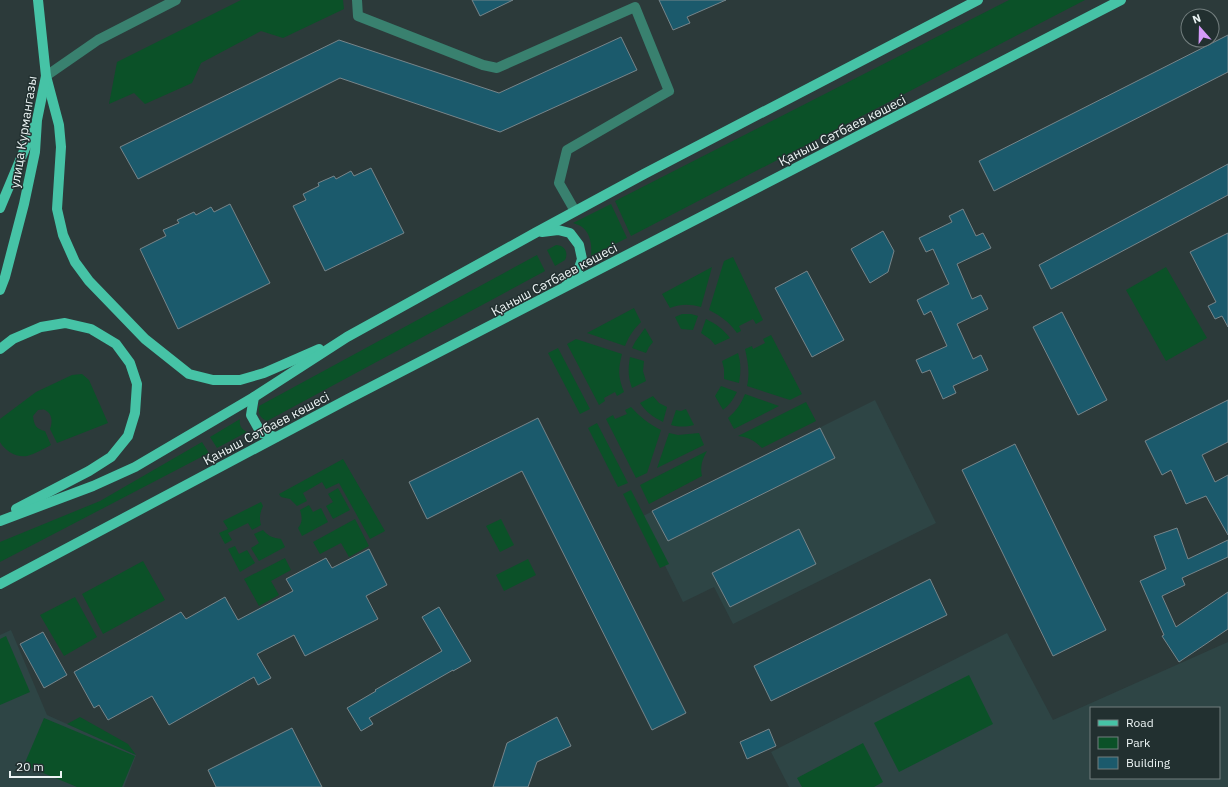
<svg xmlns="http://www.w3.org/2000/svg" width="1228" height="787" font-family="'IBM Plex Sans',sans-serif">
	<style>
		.built { fill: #2e4545; fill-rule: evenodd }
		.green { fill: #0b5128 }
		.building { fill: #1b5a6c; stroke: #77858a }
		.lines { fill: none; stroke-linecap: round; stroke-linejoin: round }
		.street { stroke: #39816f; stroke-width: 10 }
		.primary { stroke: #46c3a6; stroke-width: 10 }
		.labels { text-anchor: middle; stroke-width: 3; stroke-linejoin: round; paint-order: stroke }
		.street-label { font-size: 13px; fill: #ecf4f4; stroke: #223030 }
	</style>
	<rect width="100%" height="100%" fill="#2c3a3a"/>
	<g class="built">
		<polygon points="875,400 936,523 733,624 714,587 683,602 641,517"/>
		<polygon points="11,630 47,715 136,755 124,787 0,787 0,635"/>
		<path d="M 1007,633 L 1053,720 L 1228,642 L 1228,787 L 789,787 L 771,752 ZM 1091,708 L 1219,708 L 1219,778 L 1091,778 Z"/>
	</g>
	<g class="green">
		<polygon points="241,0 343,0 344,9 283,38 261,31 201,63 192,83 145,104 134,93 109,104 117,62"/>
		<polygon points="1009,0 1085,0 631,236 615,201"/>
		<path d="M 611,204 L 627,238 L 591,256 C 592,246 591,234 582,227 C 580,225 575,224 573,223 Z"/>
		<path d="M 556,245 C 564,245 569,252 565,260 L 555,266 L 547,250 Z"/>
		<path d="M 537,255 L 545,271 L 267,421 C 260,418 258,414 259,406 Z"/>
		<path d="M 733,257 L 763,320 L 756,324 L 753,319 L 739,326 L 741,331 L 737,333 C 728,321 722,317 709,310 L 724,261 Z"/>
		<path d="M 712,267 L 701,307 C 689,304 681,304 670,308 L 662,294 Z"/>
		<polygon points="1166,267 1207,338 1166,361 1126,290"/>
		<path d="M 634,308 L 641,322 C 634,329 629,336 625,346 L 587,333 Z"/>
		<polygon points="682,314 691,314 698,316 693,330 681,329 675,317"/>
		<path d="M 706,319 C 716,324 723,329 730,338 L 715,345 L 711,340 L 701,333 Z"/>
		<polygon points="645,328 653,342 649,347 646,353 632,348 635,342"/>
		<path d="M 771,335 L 802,394 L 790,400 L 747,386 C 750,373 748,362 745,349 L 752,346 L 753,349 L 765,343 L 763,339 Z"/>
		<path d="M 576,339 L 622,354 C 618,369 618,377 624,392 L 617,396 L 615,392 L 604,398 L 605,401 L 599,405 L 567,344 Z"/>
		<polygon points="558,348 590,409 580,414 548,353"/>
		<path d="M 738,353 C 741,363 741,372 739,383 L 724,379 L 724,369 L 722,361 Z"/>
		<path d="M 630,357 L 644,361 L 643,371 L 646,381 L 632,388 C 628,377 628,369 630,357 Z"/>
		<path d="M 82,374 L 89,380 L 108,423 L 57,443 L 50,429 C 53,422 52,413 45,410 C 43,409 40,410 38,410 L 33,416 C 34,425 36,429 45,431 L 51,445 C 43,449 35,454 27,456 C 17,458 5,451 0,442 L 0,419 L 36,392 L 72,375 Z"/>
		<path d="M 721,386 L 737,392 C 733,400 729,405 723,410 L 715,396 Z"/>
		<path d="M 745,394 L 779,406 L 734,429 L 728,418 C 736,411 741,404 745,394 Z"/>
		<path d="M 653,396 L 659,403 L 667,407 L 663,422 C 653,417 646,412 640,403 Z"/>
		<path d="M 806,402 L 816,421 L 762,448 C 754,440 748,437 738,436 Z"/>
		<path d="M 631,407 C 640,417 649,424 661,430 L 647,473 L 636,478 L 606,419 L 613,415 L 615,419 L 627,414 L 625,410 Z"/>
		<path d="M 686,409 L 694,425 C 685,427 679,427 671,425 L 676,410 L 681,411 Z"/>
		<path d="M 240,419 C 239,425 241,429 247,432 L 217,448 L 210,437 Z"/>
		<polygon points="597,423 628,483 618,487 588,428"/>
		<polygon points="669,433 678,435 699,433 704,445 657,468"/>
		<polygon points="202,442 209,453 0,562 0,542 100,501"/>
		<path d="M 707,451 C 702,460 700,466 702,476 L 649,504 L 640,485 Z"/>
		<polygon points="343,459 385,531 370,539 339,483 326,489 322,482 303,493 307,501 297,506 290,499 281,497 279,494"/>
		<polygon points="338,488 350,510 333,519 326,506 333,502 328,494"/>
		<polygon points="631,490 669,564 660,568 623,494"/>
		<path d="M 261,502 L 263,506 C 260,513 259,517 261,525 L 252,530 L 248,523 L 228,533 L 232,540 L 225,544 L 219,533 L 228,529 L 223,521 Z"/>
		<path d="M 309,505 L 313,512 L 321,508 L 328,522 L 302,536 L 298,528 C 303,522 302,517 300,510 Z"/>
		<polygon points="355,519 369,546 349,557 341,543 320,554 313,542"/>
		<polygon points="501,519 514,545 500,552 486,526"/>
		<path d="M 263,530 C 268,536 273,538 281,539 L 285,547 L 259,561 L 251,548 L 259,543 L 254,534 Z"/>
		<polygon points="235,546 239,554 247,550 255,563 240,572 228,549"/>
		<polygon points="285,558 291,570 271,581 279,595 259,606 244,579"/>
		<polygon points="528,559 536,575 504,591 496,575"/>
		<polygon points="143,561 165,600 103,634 82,594"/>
		<polygon points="75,597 97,637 64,656 40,615"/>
		<polygon points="6,636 30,692 0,705 0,639"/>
		<polygon points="969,675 993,724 899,772 874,723"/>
		<polygon points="80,717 128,744 136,755 67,724"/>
		<polygon points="44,718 135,756 122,787 77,787 24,765"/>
		<polygon points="863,743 883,782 874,787 802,787 797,778"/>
	</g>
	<g class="building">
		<polygon points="472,0 513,0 480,16"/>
		<polygon points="659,0 726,0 687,17 690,23 673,30"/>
		<polygon points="1228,35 1228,72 994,191 979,161"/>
		<polygon points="621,37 637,70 500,132 340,78 138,179 120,147 339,40 499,93"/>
		<polygon points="1228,164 1228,195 1051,289 1039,265"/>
		<polygon points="371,168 404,233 325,271 293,206 306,200 303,194 319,186 318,183 334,176 336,179 351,171 354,176"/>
		<polygon points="230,204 270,283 178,329 140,249 166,236 163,230 179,223 177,220 194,212 196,215 211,207 214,212"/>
		<polygon points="963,209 976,236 983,233 991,248 957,264 972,299 981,295 988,309 957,324 973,359 981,355 988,370 953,386 956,393 943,399 930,370 922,373 916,360 947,346 931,311 924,315 917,300 949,284 933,249 926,252 919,238 952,222 949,216"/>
		<polygon points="883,231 894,251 888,272 870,283 851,249"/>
		<polygon points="1228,233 1228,327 1222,316 1215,319 1208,306 1216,302 1190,252"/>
		<polygon points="807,271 844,340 812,357 775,288"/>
		<polygon points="1062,312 1107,400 1078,415 1033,327"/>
		<polygon points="1228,400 1228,442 1202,455 1215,482 1228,475 1228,535 1206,496 1186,504 1171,470 1162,475 1145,441"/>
		<polygon points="538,418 686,713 652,730 522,471 427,519 409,482"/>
		<polygon points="820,428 835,458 668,541 652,511"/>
		<polygon points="1015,444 1106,630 1053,656 962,470"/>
		<polygon points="1177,528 1188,559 1228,540 1228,557 1182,578 1185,585 1162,596 1176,627 1228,592 1228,629 1179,662 1162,636 1164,635 1140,581 1166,569 1154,536"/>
		<polygon points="799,529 816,564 730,607 712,573"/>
		<polygon points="369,549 387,585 366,596 378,619 305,656 294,635 257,654 271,678 258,685 254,677 169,725 152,696 108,720 99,705 94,708 74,672 181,612 186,619 225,597 238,620 293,591 286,579 326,558 332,568"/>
		<polygon points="930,579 947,615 771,701 754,666"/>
		<polygon points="439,607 471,661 453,671 453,670 369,718 373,724 361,731 347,708 376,691 375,690 442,651 422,617"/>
		<polygon points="43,632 67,675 44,688 20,644"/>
		<polygon points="557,717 571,746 537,762 528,787 493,787 507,743"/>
		<polygon points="292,728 322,787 216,787 208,770"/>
		<polygon points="769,729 776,746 747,759 740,742"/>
	</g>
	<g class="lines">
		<g class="street">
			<polyline points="357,0 358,16 483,65 497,68 635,7 669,91 567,150 559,183 575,211"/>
			<polyline points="46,76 98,40 176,0"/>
		</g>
		<g class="primary">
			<polyline points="46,76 59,125 61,147 57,209 63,235 75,262 89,281 145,339 189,374 213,380 240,380 264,373 319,349"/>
			<polyline points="0,208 34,127"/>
			<polyline points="542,232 558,230 570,233 579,245 582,259 578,271 567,284"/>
			<polyline points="0,290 5,277 24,204 35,152 37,120 46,76 38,0"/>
			<polyline points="0,349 13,339 41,327 65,323 91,329 116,344 130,363 137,384 135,413 128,436 111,457 89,471 16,509"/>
			<polyline points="254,397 251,415 261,433 276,437"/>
			<polyline points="0,521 93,486 135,467 254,397 347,337 535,233 644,174 978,0"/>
			<polyline points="0,584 348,399 1121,0"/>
		</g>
	</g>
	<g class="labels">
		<g class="street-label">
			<text transform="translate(842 130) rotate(-27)" y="5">Қаныш Сәтбаев көшесі</text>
			<text transform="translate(23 132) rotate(-81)" y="5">улица Курмангазы</text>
			<text transform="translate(554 279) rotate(-28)" y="5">Қаныш Сәтбаев көшесі</text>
			<text transform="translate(266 428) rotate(-28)" y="5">Қаныш Сәтбаев көшесі</text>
		</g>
	</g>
	<rect x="1090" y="707" width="130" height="72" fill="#223030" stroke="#737e7e"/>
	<rect x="1098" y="720" width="20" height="6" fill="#46c3a6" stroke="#737e7e"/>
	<text x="1126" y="727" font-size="12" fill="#ecf4f4">Road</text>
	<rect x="1098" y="737" width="20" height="12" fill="#0b5128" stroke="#737e7e"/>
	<text x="1126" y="747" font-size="12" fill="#ecf4f4">Park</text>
	<rect x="1098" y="757" width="20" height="12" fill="#1b5a6c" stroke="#737e7e"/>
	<text x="1126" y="767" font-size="12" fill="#ecf4f4">Building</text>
	<g transform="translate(1200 28) rotate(340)"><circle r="19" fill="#223030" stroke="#737e7e"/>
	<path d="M0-3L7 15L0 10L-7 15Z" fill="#d69bfa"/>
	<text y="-6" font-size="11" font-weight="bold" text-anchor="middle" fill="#ecf4f4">N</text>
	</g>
	<path d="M10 771v6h51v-6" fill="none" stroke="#ecf4f4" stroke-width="2"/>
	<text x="16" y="771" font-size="12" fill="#ecf4f4" stroke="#223030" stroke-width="3" paint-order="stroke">20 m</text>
</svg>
